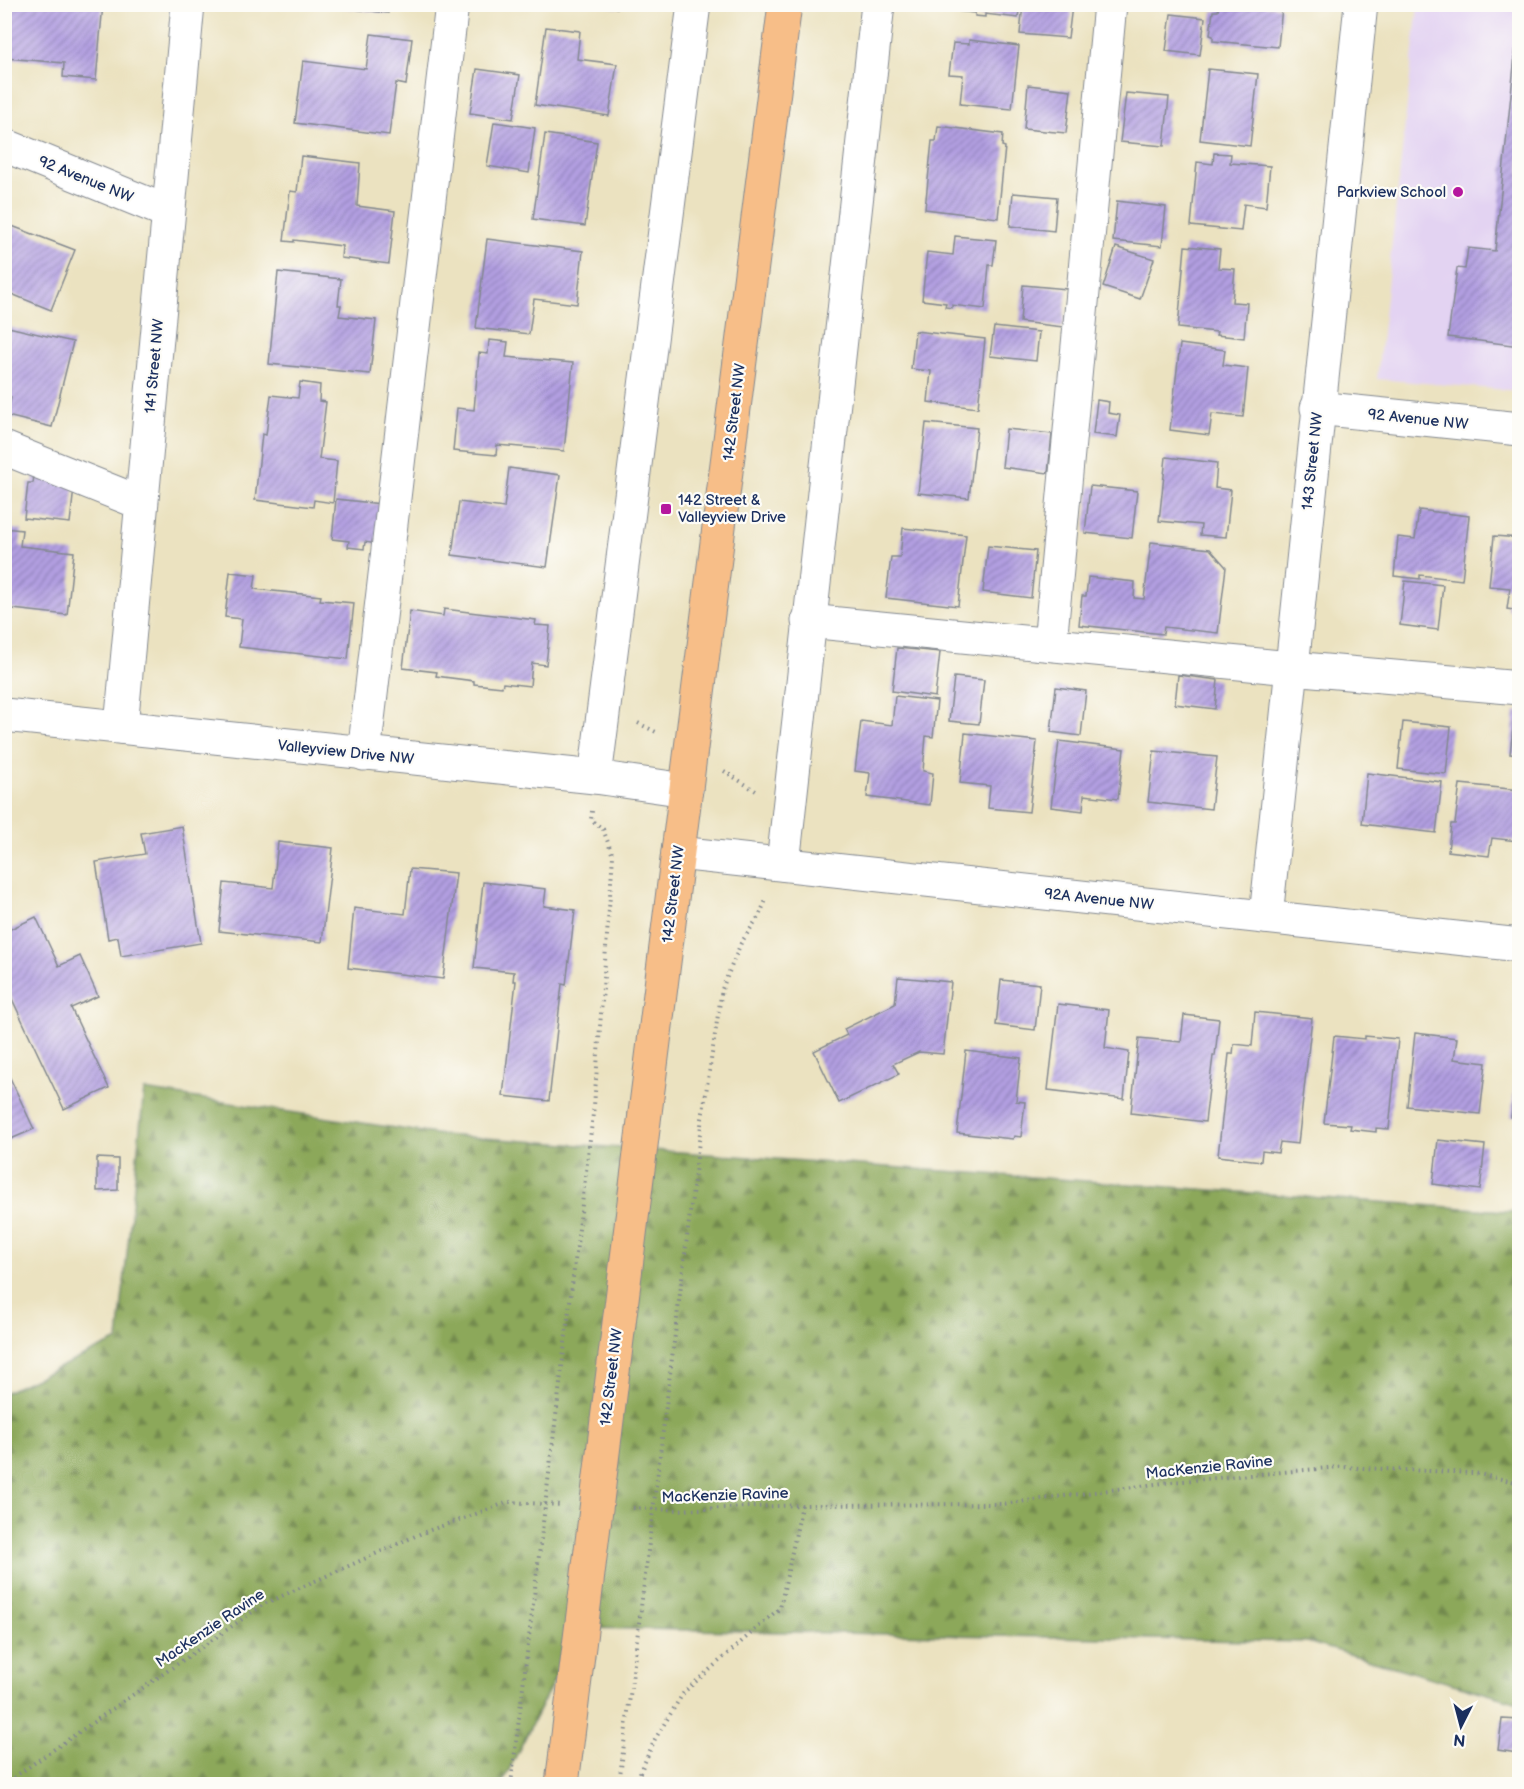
<svg xmlns="http://www.w3.org/2000/svg" width="1524" height="1789" font-family="'Balsamiq Sans',sans-serif">
	<style>
		.built { fill: #e3d3f2 }
		.forest { fill: url(#forest-firs); stroke: #546c5c; stroke-width: 1.5 }
		.building { fill: url(#building-hatch) }
		.lines { fill: none; stroke-linecap: round; stroke-linejoin: round }
		.minor-casing { stroke: #83888f; stroke-width: 35 }
		.major-casing { stroke: #83888f; stroke-width: 35 }
		.path { stroke: #83888f; stroke-width: 4; stroke-dasharray: 1.5 4.5; stroke-linecap: butt }
		.minor { stroke: #fff; stroke-width: 33 }
		.major { stroke: #f7be88; stroke-width: 33 }
		.major-bridge-casing { stroke: #83888f; stroke-width: 35; stroke-linecap: butt }
		.path-bridge { stroke: #83888f; stroke-width: 4; stroke-dasharray: 1.5 4.5; stroke-linecap: butt }
		.major-bridge { stroke: #f7be88; stroke-width: 33 }
		.poi-dot { fill: #b5179e; stroke: #fdfcf7; stroke-width: 2 }
		.labels { text-anchor: middle; stroke-width: 4.5; stroke-linejoin: round; paint-order: stroke }
		.street-label { font-size: 15px; fill: #1b2f5e; stroke: #fdfcf7 }
		.poi-label { font-size: 15px; fill: #1b2f5e; stroke: #fdfcf7; text-anchor: end }
	</style>
	<defs>
		<pattern id="forest-firs" width="22" height="20" patternUnits="userSpaceOnUse" patternTransform="scale(1.5)"><rect width="22" height="20" fill="#8ca85a"/><path d="M5 1l3.5 6h-7zM16 11l3.5 6h-7z" fill="#72894e"/></pattern>
		<pattern id="building-hatch" width="6" height="6" patternUnits="userSpaceOnUse" patternTransform="scale(1.5)"><rect width="6" height="6" fill="#b29fe1"/><path d="M-1 1l2-2M0 6l6-6M5 7l2-2" fill="none" stroke="#9082ba"/></pattern>
	</defs>
	<rect width="100%" height="100%" fill="#fdfcf7"/>
	<filter id="ink" filterUnits="userSpaceOnUse"><feTurbulence type="fractalNoise" baseFrequency=".0167" numOctaves="2"/><feDisplacementMap in="SourceGraphic" scale="12" xChannelSelector="R" yChannelSelector="G"/><feConvolveMatrix kernelMatrix="1 2 1 2 8 2 1 2 1" color-interpolation-filters="sRGB"/></filter>
	<filter id="wash" filterUnits="userSpaceOnUse"><feTurbulence type="fractalNoise" baseFrequency=".008" numOctaves="4" result="noise"/><feDisplacementMap in="SourceGraphic" scale="24" xChannelSelector="R" yChannelSelector="G"/><feGaussianBlur stdDeviation="1.35" result="paint"/><feColorMatrix in="noise" values="0 0 0 0 0 0 0 0 0 0 0 0 0 0 0 0 0 1.4 0 .05"/><feComposite in="paint" operator="in"/></filter>
	<g filter="url(#wash)">
		<rect width="100%" height="100%" fill="#ebe2c0"/>
		<polygon class="built" points="1418,5 1519,5 1519,391 1377,379"/>
		<polygon class="forest" points="144,1090 442,1135 1519,1212 1519,1703 1307,1642 580,1628 502,1784 5,1784 4,1393 118,1340"/>
		<g id="blocks">
			<g class="building">
				<polygon points="10,4 103,4 96,80 63,77 64,63 6,58"/>
				<polygon points="327,4 389,4 388,13 327,6"/>
				<polygon points="598,4 617,4 617,8"/>
				<polygon points="947,4 1020,4 1018,18 985,14 985,17 975,16 975,13 946,10"/>
				<polygon points="1023,4 1072,6 1068,38 1020,34"/>
				<polygon points="1219,4 1265,4 1265,6 1282,7 1278,47 1213,41 1213,36 1210,35 1213,11 1218,11"/>
				<polygon points="1171,14 1205,18 1200,55 1166,51"/>
				<polygon points="1518,26 1520,26 1520,346 1448,337 1457,268 1465,269 1468,248 1495,251"/>
				<polygon points="546,27 580,31 577,59 617,64 609,116 535,105"/>
				<polygon points="371,34 412,39 406,85 396,83 389,135 295,123 303,61 366,69"/>
				<polygon points="969,40 1019,46 1012,109 960,104 963,75 949,74 953,43 969,44"/>
				<polygon points="477,69 520,75 513,119 470,113"/>
				<polygon points="1208,69 1258,74 1250,146 1200,140"/>
				<polygon points="1028,85 1071,90 1066,133 1024,129"/>
				<polygon points="1126,93 1169,97 1164,146 1120,142"/>
				<polygon points="494,122 535,128 529,173 487,166"/>
				<polygon points="938,126 1003,134 1002,146 1005,147 998,218 925,209 932,141 936,141"/>
				<polygon points="545,134 597,142 585,226 533,219"/>
				<polygon points="1214,153 1231,154 1230,163 1270,166 1266,207 1244,204 1241,231 1191,226 1197,162 1213,164"/>
				<polygon points="301,156 360,163 357,206 395,211 389,264 341,258 342,246 294,240 294,242 284,241 290,191 297,192"/>
				<polygon points="1013,193 1057,197 1054,231 1010,226"/>
				<polygon points="1117,201 1166,207 1162,246 1113,241"/>
				<polygon points="4,223 75,250 51,310 4,291"/>
				<polygon points="955,236 996,240 993,265 989,265 985,309 952,305 952,308 945,307 946,303 922,300 927,252 953,255"/>
				<polygon points="487,239 583,251 577,304 534,299 529,334 476,328"/>
				<polygon points="1185,246 1220,249 1218,268 1235,269 1232,302 1247,303 1244,338 1216,335 1217,332 1178,328"/>
				<polygon points="1116,247 1154,259 1140,299 1103,287"/>
				<polygon points="278,272 341,279 338,305 341,305 339,316 376,320 370,374 269,364"/>
				<polygon points="1023,285 1067,289 1063,327 1020,322"/>
				<polygon points="4,326 73,342 52,427 7,416 11,397 4,395"/>
				<polygon points="994,327 1039,332 1036,361 990,356"/>
				<polygon points="915,331 985,339 978,408 928,402 931,371 911,369"/>
				<polygon points="489,340 508,342 506,357 573,363 564,451 497,445 496,455 453,451 457,408 474,410 479,353 488,354"/>
				<polygon points="1180,344 1225,350 1223,365 1248,368 1243,417 1212,414 1209,435 1170,430"/>
				<polygon points="300,382 320,385 319,401 326,402 319,459 337,461 333,503 314,500 313,507 255,500 262,434 266,435 271,395 298,398"/>
				<polygon points="1097,400 1109,402 1108,413 1120,415 1117,437 1093,434"/>
				<polygon points="926,423 977,428 969,498 918,493"/>
				<polygon points="1006,429 1052,434 1048,473 1002,467"/>
				<polygon points="1166,457 1217,463 1215,488 1231,490 1226,537 1200,535 1201,525 1159,521"/>
				<polygon points="35,468 74,488 70,523 24,518 28,483 33,483"/>
				<polygon points="509,468 560,475 547,567 452,555 459,502 504,508"/>
				<polygon points="1090,486 1137,491 1132,538 1085,533"/>
				<polygon points="336,499 381,504 377,544 365,542 364,549 348,547 349,541 332,539"/>
				<polygon points="1419,510 1469,516 1462,580 1420,575 1420,579 1394,576 1398,537 1415,539"/>
				<polygon points="4,528 22,530 20,546 74,552 67,615 4,608"/>
				<polygon points="903,528 966,535 958,606 886,598 891,557 900,557"/>
				<polygon points="1494,536 1520,538 1520,611 1507,609 1510,588 1489,586"/>
				<polygon points="1151,542 1210,549 1226,567 1218,633 1164,627 1163,634 1079,625 1082,596 1086,596 1088,577 1135,582 1134,598 1144,599"/>
				<polygon points="988,546 1036,551 1031,598 983,592"/>
				<polygon points="230,572 256,575 254,589 321,596 320,600 354,603 348,659 239,647 242,619 225,617"/>
				<polygon points="1405,581 1443,585 1438,630 1400,625"/>
				<polygon points="444,609 536,620 535,625 550,626 546,665 532,663 530,686 503,683 502,687 474,684 474,681 436,676 437,672 403,668 410,611 443,616"/>
				<polygon points="897,648 940,652 935,697 892,691"/>
				<polygon points="1178,675 1218,680 1215,709 1175,704"/>
				<polygon points="954,677 984,680 979,724 949,721"/>
				<polygon points="1056,687 1086,691 1081,736 1051,732"/>
				<polygon points="895,696 937,701 933,737 926,736 923,771 933,773 930,805 867,797 870,773 855,771 861,721 892,725"/>
				<polygon points="1515,711 1520,712 1520,755 1510,754"/>
				<polygon points="1403,722 1451,727 1446,774 1398,769"/>
				<polygon points="965,733 1037,741 1029,812 988,808 990,786 960,783"/>
				<polygon points="1059,741 1124,749 1118,799 1084,795 1083,811 1051,807"/>
				<polygon points="1154,751 1217,757 1211,809 1148,802"/>
				<polygon points="1367,773 1442,782 1436,833 1362,824"/>
				<polygon points="1460,784 1520,790 1517,841 1492,838 1489,856 1448,851 1451,824 1455,824"/>
				<polygon points="182,826 201,943 121,956 118,937 108,939 96,862 145,854 141,833"/>
				<polygon points="278,842 333,848 322,942 219,931 224,883 273,888"/>
				<polygon points="410,869 456,873 443,979 348,968 354,908 405,914"/>
				<polygon points="483,882 546,889 544,906 575,910 566,985 562,984 549,1101 503,1096 516,981 513,981 514,972 474,968"/>
				<polygon points="36,917 59,966 80,956 98,996 71,1008 109,1088 64,1109 4,982 4,932"/>
				<polygon points="898,977 951,982 943,1054 919,1052 893,1064 899,1074 839,1103 814,1051 847,1035 844,1029 895,1004"/>
				<polygon points="1001,980 1040,984 1035,1030 996,1025"/>
				<polygon points="1058,1004 1109,1010 1105,1048 1129,1052 1124,1099 1048,1090"/>
				<polygon points="1255,1012 1312,1018 1298,1144 1280,1142 1278,1153 1262,1151 1261,1161 1218,1156 1229,1054 1233,1054 1234,1044 1252,1046"/>
				<polygon points="1184,1015 1219,1019 1215,1056 1213,1056 1205,1122 1131,1113 1139,1038 1181,1042"/>
				<polygon points="1415,1033 1457,1038 1454,1059 1486,1063 1480,1114 1407,1106"/>
				<polygon points="1334,1036 1365,1039 1365,1036 1398,1039 1389,1129 1376,1128 1376,1132 1350,1129 1351,1125 1324,1123"/>
				<polygon points="966,1051 1021,1058 1016,1101 1025,1102 1021,1137 1014,1136 1013,1139 957,1133"/>
				<polygon points="4,1065 34,1129 4,1142"/>
				<polygon points="1517,1065 1520,1065 1520,1117 1511,1117"/>
				<polygon points="1438,1140 1485,1145 1480,1190 1433,1184"/>
				<polygon points="97,1158 118,1159 118,1190 97,1191"/>
				<polygon points="1502,1719 1520,1720 1517,1753 1498,1750"/>
			</g>
		</g>
	</g>
	<g filter="url(#ink)">
		<use href="#blocks" fill-opacity="0" stroke="#83888f" stroke-width="1.5"/>
		<g class="lines">
			<defs>
				<g id="minor">
					<polyline points="4,145 168,212"/>
					<polyline points="1317,408 1520,429"/>
					<polyline points="4,448 141,503"/>
					<polyline points="808,621 1291,668 1520,688"/>
					<polyline points="1050,644 1110,4"/>
					<polyline points="4,715 595,777 686,790"/>
					<polyline points="121,727 188,4"/>
					<polyline points="364,754 452,4"/>
					<polyline points="595,777 694,4"/>
					<polyline points="678,853 1520,945"/>
					<polyline points="783,864 878,4"/>
					<polyline points="1266,917 1361,4"/>
				</g>
				<polyline id="major" points="645,1113 785,4"/>
			</defs>
			<use href="#minor" class="minor-casing"/>
			<use href="#major" class="major-casing"/>
			<g class="path">
				<polyline points="638,723 658,733"/>
				<polyline points="724,771 756,791"/>
				<polyline points="592,811 591,820 603,829 613,856 594,1106"/>
				<polyline points="701,1125 722,989 741,943 759,916 767,898"/>
				<polyline points="633,1508 672,1510 802,1505 1003,1504 1171,1482 1339,1467 1474,1473 1520,1483"/>
				<polyline points="4,1784 264,1604 422,1533 509,1502 562,1505"/>
				<polyline points="635,1784 655,1739 684,1692 780,1608 802,1505"/>
			</g>
			<use href="#minor" class="minor"/>
			<use href="#major" class="major"/>
			<defs>
				<polyline id="major-bridge" points="562,1784 645,1113"/>
			</defs>
			<use href="#major-bridge" class="major-bridge-casing"/>
			<g class="path-bridge">
				<polyline points="511,1784 594,1106"/>
				<polyline points="619,1784 701,1125"/>
			</g>
			<use href="#major-bridge" class="major-bridge"/>
		</g>
	</g>
	<g class="poi-dot">
		<circle cx="1458" cy="192" r="6"/>
		<rect x="660" y="503" width="12" height="12" rx="3"/>
	</g>
	<g class="labels">
		<g class="street-label">
			<text transform="translate(86 179) rotate(22)" y="5">92 Avenue NW</text>
			<text transform="translate(154 366) rotate(-85)" y="5">141 Street NW</text>
			<text transform="translate(734 412) rotate(-83)" y="5">142 Street NW</text>
			<text transform="translate(1418 419) rotate(6)" y="5">92 Avenue NW</text>
			<text transform="translate(1312 461) rotate(-84)" y="5">143 Street NW</text>
			<text transform="translate(346 752) rotate(6)" y="5">Valleyview Drive NW</text>
			<text transform="translate(673 894) rotate(-83)" y="5">142 Street NW</text>
			<text transform="translate(1099 899) rotate(6)" y="5">92A Avenue NW</text>
			<text transform="translate(611 1377) rotate(-83)" y="5">142 Street NW</text>
			<text transform="translate(1209 1467) rotate(-6)" y="5">MacKenzie Ravine</text>
			<text transform="translate(725 1495) rotate(-2)" y="5">MacKenzie Ravine</text>
			<text transform="translate(210 1628) rotate(-34)" y="5">MacKenzie Ravine</text>
		</g>
		<g class="poi-label">
			<text x="1446" y="197">Parkview School</text>
			<text x="678" y="505" text-anchor="start">142 Street &amp;<tspan x="678" dy="17">Valleyview Drive</tspan></text>
		</g>
	</g>
	<rect width="1524" height="1789" fill="none" stroke="#fdfcf7" stroke-width="24"/>
	<g transform="translate(1461 1726) rotate(186)" stroke="#fdfcf7" stroke-width="4.5" paint-order="stroke">
	<path d="M0-4.5L10 22L0 15L-10 22Z" fill="#1b2f5e"/>
	<text y="-9" font-size="16" font-weight="bold" text-anchor="middle" fill="#1b2f5e">N</text>
	</g>
</svg>
